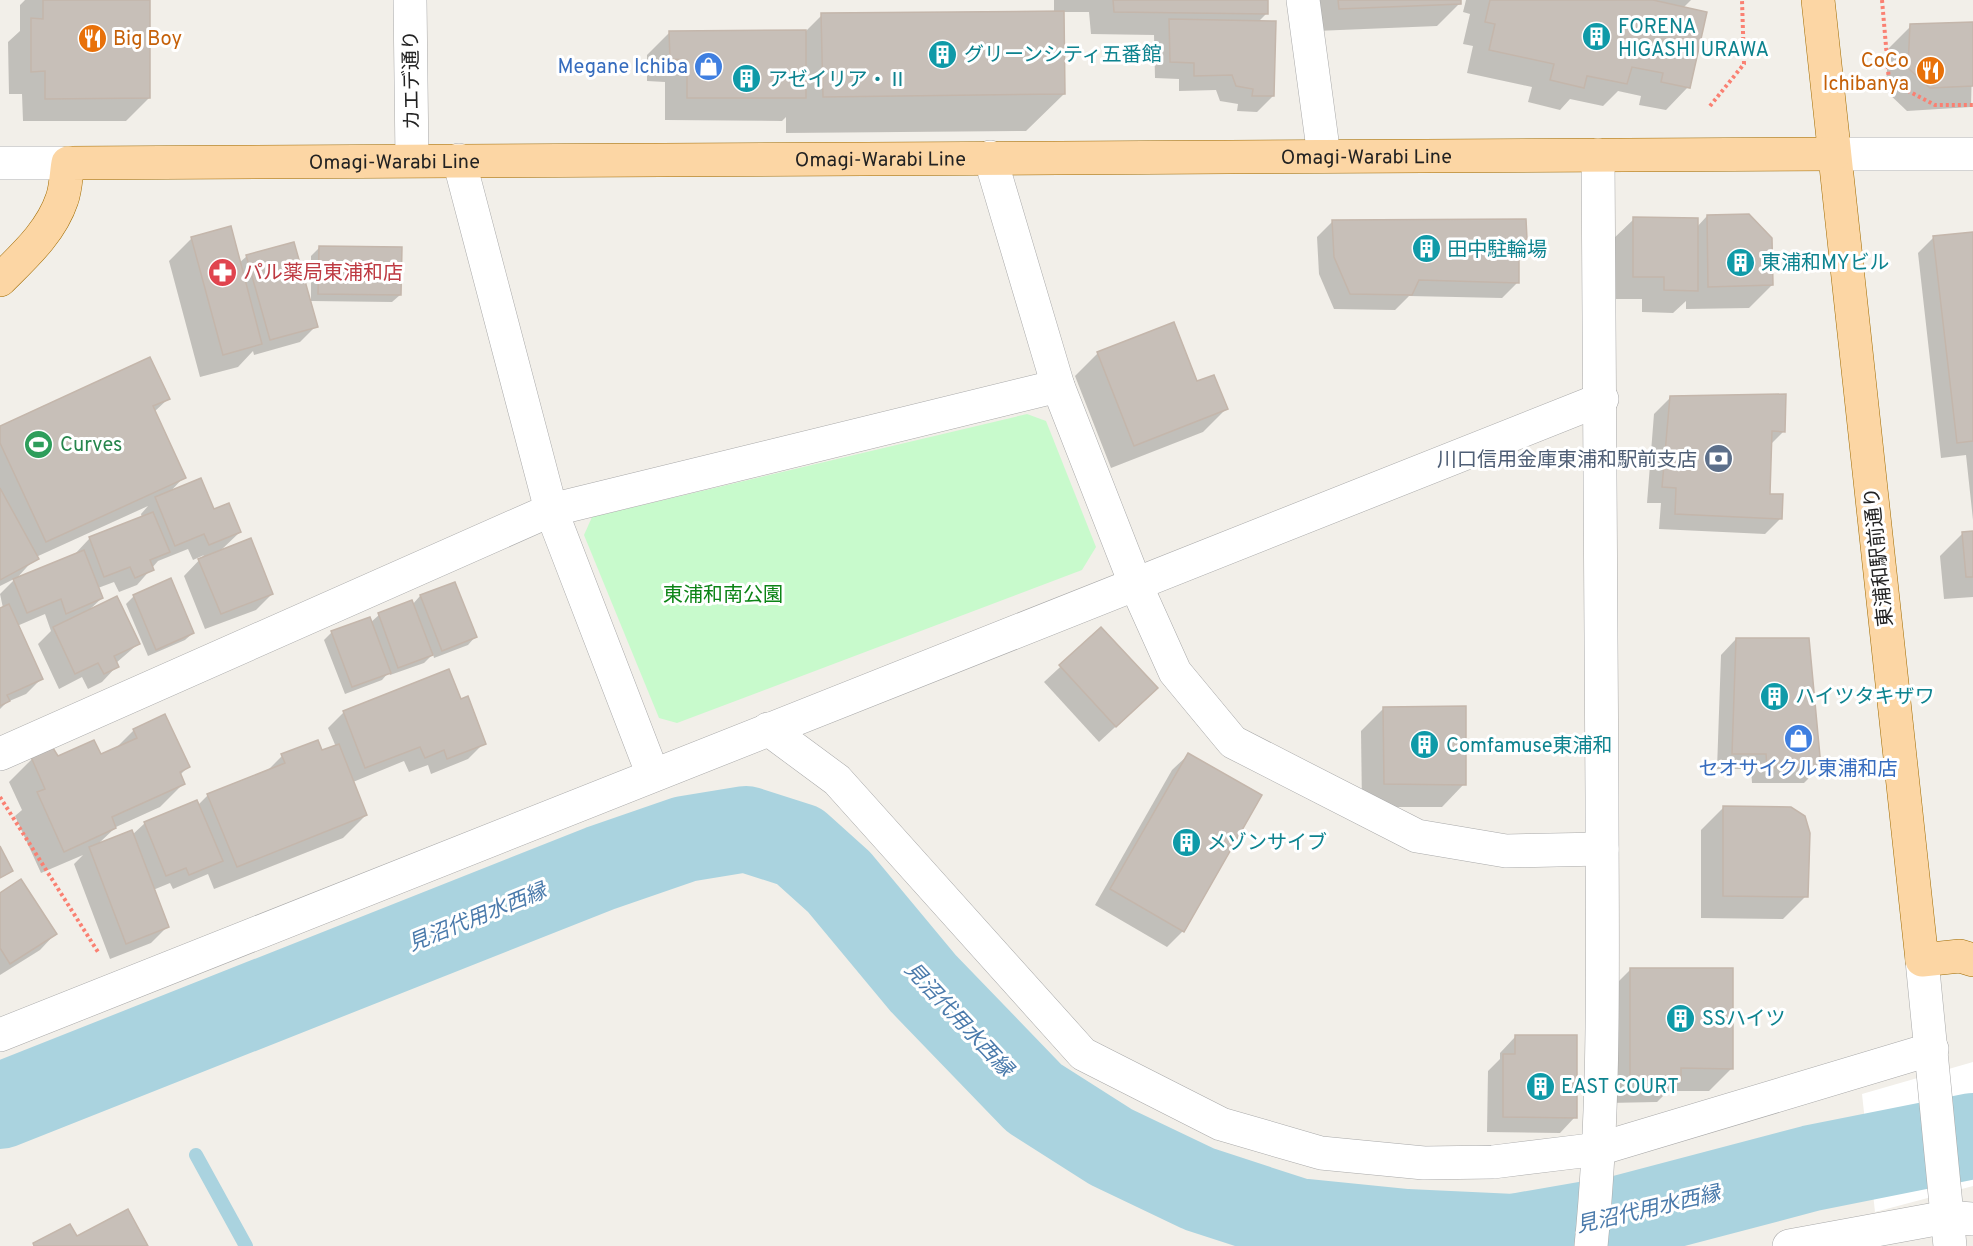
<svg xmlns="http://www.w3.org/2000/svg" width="1973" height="1246" font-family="Overpass,'Noto Sans JP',sans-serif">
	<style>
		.park { fill: #c8facc }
		.pier { fill: #fff }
		.shadow { fill: #0003; fill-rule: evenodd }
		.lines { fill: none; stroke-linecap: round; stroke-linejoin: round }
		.stream { stroke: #aad3df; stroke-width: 14 }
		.river { stroke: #aad3df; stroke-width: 86 }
		.building { fill: #c7bfb8; stroke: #c4b6ab; stroke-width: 1.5 }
		.minor-casing { stroke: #a9a9a9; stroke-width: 34 }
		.major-casing { stroke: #a06b00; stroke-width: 34 }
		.path { stroke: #fa8072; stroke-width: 4; stroke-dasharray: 3 3; stroke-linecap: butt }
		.minor { stroke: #fff; stroke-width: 33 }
		.major { stroke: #fcd6a4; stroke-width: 33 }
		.labels { text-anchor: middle; stroke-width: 6; stroke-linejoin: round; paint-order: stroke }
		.culture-label { font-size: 20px; fill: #0d838f; stroke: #fff; text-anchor: start }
		.food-label { font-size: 20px; fill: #c56008; stroke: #fff; text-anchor: start }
		.shop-label { font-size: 20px; fill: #366cbe; stroke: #fff; text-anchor: end }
		.street-label { font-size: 20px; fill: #222; stroke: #fff }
		.health-label { font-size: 20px; fill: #be3a42; stroke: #fff; text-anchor: start }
		.leisure-label { font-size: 20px; fill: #27864d; stroke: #fff; text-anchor: start }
		.service-label { font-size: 20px; fill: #4e5e75; stroke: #fff; text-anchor: end }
		.park-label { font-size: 20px; fill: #0c8416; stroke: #fff }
		.water-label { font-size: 21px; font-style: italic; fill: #4a7aab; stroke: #fff }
	</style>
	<rect width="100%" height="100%" fill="#f2efe9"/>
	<polygon class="park" points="1027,414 1046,421 1096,547 1082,570 677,723 659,718 584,535 592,517"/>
	<g class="pier">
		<polygon points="1973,1062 1973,1186 1875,1212 1862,1094"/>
		<polygon points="1627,1182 1620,1246 1549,1246 1554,1187"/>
	</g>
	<g class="shadow">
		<polygon points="25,0 149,0 149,98 126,121 23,121 22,94 9,94 8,42 20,31 20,5"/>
		<polygon points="1054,0 1266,0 1267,13 1258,22 1273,96 1257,112 1237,111 1238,104 1220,101 1216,90 1179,91 1179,79 1155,78 1154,35 1091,34 1089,12 1063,12 1064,94 1026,131 786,133 786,117 782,121 665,120 665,82 647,81 647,55 670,32 805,32 822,15 1054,13"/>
		<polygon points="1315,0 1460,0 1460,3 1437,26 1316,31"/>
		<polygon points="1466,0 1691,0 1683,8 1688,87 1666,110 1639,105 1641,96 1618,91 1603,106 1570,99 1560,110 1528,102 1532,87 1467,73 1473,46 1463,44 1470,14 1463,12"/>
		<polygon points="1973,24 1971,107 1907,111 1886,91 1888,49 1911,26"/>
		<polygon points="1707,216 1772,285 1749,308 1686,309 1686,301 1673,313 1642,312 1642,299 1611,299 1611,241 1634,219 1696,228"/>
		<polygon points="1333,221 1525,238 1518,246 1517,283 1502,298 1409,296 1395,310 1334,309 1319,274 1317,237"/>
		<polygon points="1973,233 1973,520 1966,455 1941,458 1918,253 1934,237"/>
		<polygon points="192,238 239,263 247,256 316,326 300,342 254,355 253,351 238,367 200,377 169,261"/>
		<polygon points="319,248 400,295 392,302 311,301 311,256"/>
		<polygon points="1098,353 1196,383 1226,409 1203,432 1111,468 1075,376"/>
		<polygon points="1670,398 1783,432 1770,445 1768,495 1781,518 1765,534 1659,529 1661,503 1647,503 1654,414"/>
		<path d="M 168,399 L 154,412 L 184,477 L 168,494 L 213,511 L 240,532 L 219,552 L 272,594 L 256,610 L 205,629 L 184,576 L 204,555 L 193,560 L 188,549 L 158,561 L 137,585 L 119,592 L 114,582 L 98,588 L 102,598 L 88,611 L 138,644 L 116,663 L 117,666 L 102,682 L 88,689 L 82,677 L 59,689 L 38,644 L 51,631 L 45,614 L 17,626 L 41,679 L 26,694 L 7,702 L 0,709 L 0,610 L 3,608 L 0,594 L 16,578 L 0,586 L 0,427 ZM 148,506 L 141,514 L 142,518 L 89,539 L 74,555 L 16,579 L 36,557 Z"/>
		<polygon points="1973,532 1973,597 1944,599 1940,556 1963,533"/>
		<polygon points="454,584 475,637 468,645 434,658 433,654 424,663 390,675 389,672 382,680 345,694 324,640 332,632 370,623 379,615 411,602 412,605 420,596"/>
		<polygon points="134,596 193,633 185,640 148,656 126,604"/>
		<polygon points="1101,629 1140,704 1099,742 1044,682"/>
		<polygon points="1736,639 1820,767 1804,783 1752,783 1751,769 1717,769 1721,655"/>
		<polygon points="460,701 484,743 468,759 431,774 428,765 409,772 404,761 353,782 366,815 343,838 214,889 208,874 173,889 170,883 153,890 167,927 151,943 110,959 74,864 83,855 41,873 15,816 22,810 9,782 32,759 100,756 114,750 134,730 188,767 180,775 183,784 160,807 116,827 97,845 132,835 145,823 198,805 208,795 265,773 282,756 321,752 336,747 328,728 344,712"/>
		<polygon points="1384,708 1464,784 1442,807 1362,807 1361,731"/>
		<polygon points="1188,755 1183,931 1167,947 1095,905 1172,770"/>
		<polygon points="1724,807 1806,896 1783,919 1701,918 1701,830"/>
		<polygon points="0,895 55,934 40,950 0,975"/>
		<polygon points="1631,969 1732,1068 1709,1091 1668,1091 1657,1102 1608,1103 1608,992"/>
		<polygon points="1515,1037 1575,1117 1560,1133 1487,1132 1488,1071 1500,1059 1500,1053"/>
	</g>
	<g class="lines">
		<polyline class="stream" points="196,1155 246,1246"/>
		<polyline class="river" points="0,1106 601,868 685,839 746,829 799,846 839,882 923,983 1034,1098 1111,1147 1199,1189 1297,1221 1406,1232 1513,1237 1622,1218 1812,1168 1973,1136"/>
	</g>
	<g class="building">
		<polygon points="43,0 150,0 150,98 45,99 45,71 31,72 31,18 43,19"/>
		<polygon points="1113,0 1268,0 1268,14 1114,12"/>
		<polygon points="1338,0 1461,0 1461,4 1339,9"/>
		<polygon points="1490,0 1653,0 1707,12 1690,88 1661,82 1663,73 1632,67 1627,84 1587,76 1584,88 1550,80 1554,64 1489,50 1495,24 1485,22"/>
		<polygon points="1064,11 1065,94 823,97 821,13"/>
		<polygon points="1169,19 1276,21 1274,96 1252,96 1253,89 1236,86 1232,75 1194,76 1194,63 1170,62"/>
		<polygon points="1973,22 1973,86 1930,88 1908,68 1910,24"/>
		<polygon points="806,30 806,98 687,98 687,60 670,59 669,31"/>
		<polygon points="1749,214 1772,238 1773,285 1708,287 1707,215"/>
		<polygon points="1633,217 1698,218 1698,291 1664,290 1664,277 1633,277"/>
		<polygon points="1526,219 1527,239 1519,241 1519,283 1419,280 1412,295 1350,294 1334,257 1332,220"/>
		<polygon points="231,226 262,344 223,355 191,237"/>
		<polygon points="1973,232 1973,441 1957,443 1933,236"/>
		<polygon points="294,242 318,327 270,340 246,255"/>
		<polygon points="319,246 402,247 401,295 318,294"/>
		<polygon points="1174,322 1197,381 1214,375 1228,409 1134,446 1097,352"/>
		<polygon points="150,357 170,399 153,406 186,478 46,542 0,443 0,426"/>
		<polygon points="1786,394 1785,432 1772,431 1770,494 1783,494 1782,519 1675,514 1676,488 1662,487 1670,396"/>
		<polygon points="201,478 214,509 229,503 241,532 209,545 204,534 175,546 155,497"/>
		<polygon points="0,488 39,559 0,580"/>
		<polygon points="153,512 170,552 150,560 154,570 135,578 130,567 104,577 89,537"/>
		<polygon points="1973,531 1973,577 1966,577 1962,532"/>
		<polygon points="251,538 273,594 221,614 198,559"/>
		<polygon points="84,550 103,598 66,614 61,599 27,613 13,579"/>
		<polygon points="171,578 194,633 156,650 133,595"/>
		<polygon points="455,582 477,637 442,651 420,595"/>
		<polygon points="117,596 140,644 114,656 119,667 104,674 98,663 75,674 53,627"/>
		<polygon points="412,600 433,655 398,668 378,613"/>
		<polygon points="9,604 43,679 7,695 10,701 0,706 0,608"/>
		<polygon points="370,617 391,673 352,687 331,631"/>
		<polygon points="1101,627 1158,688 1116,727 1059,665"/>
		<polygon points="1736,638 1809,638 1821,767 1767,768 1766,754 1732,754"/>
		<polygon points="449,669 461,699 468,696 486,744 447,759 444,750 425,758 420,747 365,768 343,711"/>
		<polygon points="1466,706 1466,785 1384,784 1383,707"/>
		<polygon points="165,714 190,767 180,772 185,784 112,817 116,828 64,852 37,792 45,789 31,757 53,748 58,756 94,740 101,754 137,738 133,729"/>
		<polygon points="318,740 322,750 339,744 367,815 237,867 207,794 285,763 281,754"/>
		<polygon points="1188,753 1262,795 1184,932 1110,889"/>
		<polygon points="197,800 223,861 189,875 186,868 166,876 144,822"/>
		<polygon points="1723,806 1791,807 1805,816 1810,833 1808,897 1723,896"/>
		<polygon points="132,830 169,927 126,944 89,847"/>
		<polygon points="0,846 13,871 0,878"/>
		<polygon points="21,879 57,934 10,964 0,948 0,893"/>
		<polygon points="1630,968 1733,968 1733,1069 1681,1068 1681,1080 1630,1080"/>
		<polygon points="1515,1035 1577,1035 1577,1118 1503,1117 1503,1054 1515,1054"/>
		<polygon points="128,1209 148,1246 34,1246 33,1243 70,1224 77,1236"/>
	</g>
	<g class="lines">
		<defs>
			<g id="minor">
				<polyline points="410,0 412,160"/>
				<polyline points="1303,0 1324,156"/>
				<polyline points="1834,154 1973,154"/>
				<polyline points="990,157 1058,386 1135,583 1175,672 1233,742 1417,836 1506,851 1602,849"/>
				<polyline points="459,160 551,510 653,775"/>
				<polyline points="0,163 68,163"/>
				<polyline points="768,729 837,780 1083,1054 1221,1124 1321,1153 1424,1163 1493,1162 1599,1149 1932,1049"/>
				<polyline points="0,754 551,510 1058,386"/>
				<polyline points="1922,960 1950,1246"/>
				<polyline points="0,1035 1602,399"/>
				<path d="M 1591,1246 C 1606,1097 1602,946 1602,797 C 1602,583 1601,369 1598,155"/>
				<polyline points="1789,1246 1947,1217 1973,1219"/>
			</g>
			<g id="major">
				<polyline points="1818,0 1922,960 1960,956 1973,960"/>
				<path id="s1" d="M 0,280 C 24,256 51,232 62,199 C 66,188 66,174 68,163 L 1834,154"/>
			</g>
		</defs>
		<use href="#minor" class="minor-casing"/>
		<use href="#major" class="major-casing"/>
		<g class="path">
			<polyline points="1882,0 1889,81 1935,105 1973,105"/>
			<polyline points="1710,106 1744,64 1742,0"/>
			<polyline points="0,797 98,952"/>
		</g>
		<use href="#minor" class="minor"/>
		<use href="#major" class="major"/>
	</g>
	<defs>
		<symbol id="building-disc" viewBox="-11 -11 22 22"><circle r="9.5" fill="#0f9aa8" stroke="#fff"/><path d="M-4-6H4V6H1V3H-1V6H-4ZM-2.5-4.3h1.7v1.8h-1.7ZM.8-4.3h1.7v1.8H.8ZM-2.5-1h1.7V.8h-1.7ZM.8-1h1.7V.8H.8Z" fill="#fff"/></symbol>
		<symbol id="restaurant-disc" viewBox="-11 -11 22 22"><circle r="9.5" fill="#e8710a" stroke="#fff"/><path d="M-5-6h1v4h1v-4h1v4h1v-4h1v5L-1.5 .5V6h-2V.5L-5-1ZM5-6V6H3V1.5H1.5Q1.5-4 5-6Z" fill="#fff"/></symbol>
		<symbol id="shop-disc" viewBox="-11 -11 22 22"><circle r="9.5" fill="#3f7fe0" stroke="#fff"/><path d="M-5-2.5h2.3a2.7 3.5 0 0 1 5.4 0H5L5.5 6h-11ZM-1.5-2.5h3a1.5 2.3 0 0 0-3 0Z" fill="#fff"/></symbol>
		<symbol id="pharmacy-disc" viewBox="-11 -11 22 22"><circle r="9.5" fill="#e0444e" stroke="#fff"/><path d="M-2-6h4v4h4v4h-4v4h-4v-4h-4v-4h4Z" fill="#fff"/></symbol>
		<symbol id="stadium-disc" viewBox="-11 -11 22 22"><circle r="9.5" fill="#2e9e5b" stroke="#fff"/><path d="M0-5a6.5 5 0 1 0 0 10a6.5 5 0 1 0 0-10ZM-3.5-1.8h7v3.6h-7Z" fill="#fff"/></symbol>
		<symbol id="bank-disc" viewBox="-11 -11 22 22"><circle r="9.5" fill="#5c6f8a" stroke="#fff"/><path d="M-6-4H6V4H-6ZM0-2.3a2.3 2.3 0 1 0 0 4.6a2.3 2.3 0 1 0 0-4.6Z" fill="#fff"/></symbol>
	</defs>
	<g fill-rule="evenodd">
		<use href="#building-disc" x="1580" y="20" width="33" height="33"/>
		<use href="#restaurant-disc" x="76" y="22" width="33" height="33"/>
		<use href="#building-disc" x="926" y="38" width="33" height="33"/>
		<use href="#shop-disc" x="692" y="50" width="33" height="33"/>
		<use href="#restaurant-disc" x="1914" y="54" width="33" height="33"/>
		<use href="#building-disc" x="730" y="62" width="33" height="33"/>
		<use href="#building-disc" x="1410" y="232" width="33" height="33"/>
		<use href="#building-disc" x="1724" y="246" width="33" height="33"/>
		<use href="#pharmacy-disc" x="206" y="256" width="33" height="33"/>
		<use href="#stadium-disc" x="22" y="428" width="33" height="33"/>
		<use href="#bank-disc" x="1702" y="442" width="33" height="33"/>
		<use href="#building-disc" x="1758" y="680" width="33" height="33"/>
		<use href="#shop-disc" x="1782" y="722" width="33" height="33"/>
		<use href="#building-disc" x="1408" y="728" width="33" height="33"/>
		<use href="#building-disc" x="1170" y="826" width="33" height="33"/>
		<use href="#building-disc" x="1664" y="1002" width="33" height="33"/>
		<use href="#building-disc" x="1524" y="1070" width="33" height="33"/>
	</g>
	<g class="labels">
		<g class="culture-label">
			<text x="1618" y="33">FORENA<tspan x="1618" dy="23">HIGASHI URAWA</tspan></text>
			<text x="964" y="61">グリーンシティ五番館</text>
			<text x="768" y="86">アゼイリア・Ⅱ</text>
			<text x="1447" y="256">田中駐輪場</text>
			<text x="1761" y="269">東浦和MYビル</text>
			<text x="1795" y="703">ハイツタキザワ</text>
			<text x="1446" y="752">Comfamuse東浦和</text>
			<text x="1207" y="849">メゾンサイブ</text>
			<text x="1702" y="1025">SSハイツ</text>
			<text x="1561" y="1093">EAST COURT</text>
		</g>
		<g class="food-label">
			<text x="113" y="45">Big Boy</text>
			<text x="1909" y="67" text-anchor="end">CoCo<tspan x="1909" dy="23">Ichibanya</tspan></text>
		</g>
		<g class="shop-label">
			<text x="688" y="73">Megane Ichiba</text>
			<text x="1798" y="775" text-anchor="middle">セオサイクル東浦和店</text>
		</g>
		<g class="street-label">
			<text transform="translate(411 80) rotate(-91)" y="7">カエデ通り</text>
			<text dy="7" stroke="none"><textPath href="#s1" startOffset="1438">Omagi-Warabi Line</textPath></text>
			<text dy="7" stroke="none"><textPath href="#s1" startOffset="952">Omagi-Warabi Line</textPath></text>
			<text dy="7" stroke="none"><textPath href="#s1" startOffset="466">Omagi-Warabi Line</textPath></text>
			<text transform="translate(1878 557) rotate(-96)" y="7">東浦和駅前通り</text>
		</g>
		<g class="health-label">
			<text x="243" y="279">パル薬局東浦和店</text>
		</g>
		<g class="leisure-label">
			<text x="60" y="451">Curves</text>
		</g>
		<g class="service-label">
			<text x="1697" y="466">川口信用金庫東浦和駅前支店</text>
		</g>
		<g class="park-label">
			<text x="723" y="601">東浦和南公園</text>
		</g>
		<g class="water-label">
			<text transform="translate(477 917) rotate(-22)" y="7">見沼代用水西縁</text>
			<text transform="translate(959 1019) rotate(47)" y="7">見沼代用水西縁</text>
			<text transform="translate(1648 1209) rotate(-13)" y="7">見沼代用水西縁</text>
		</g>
	</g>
</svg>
